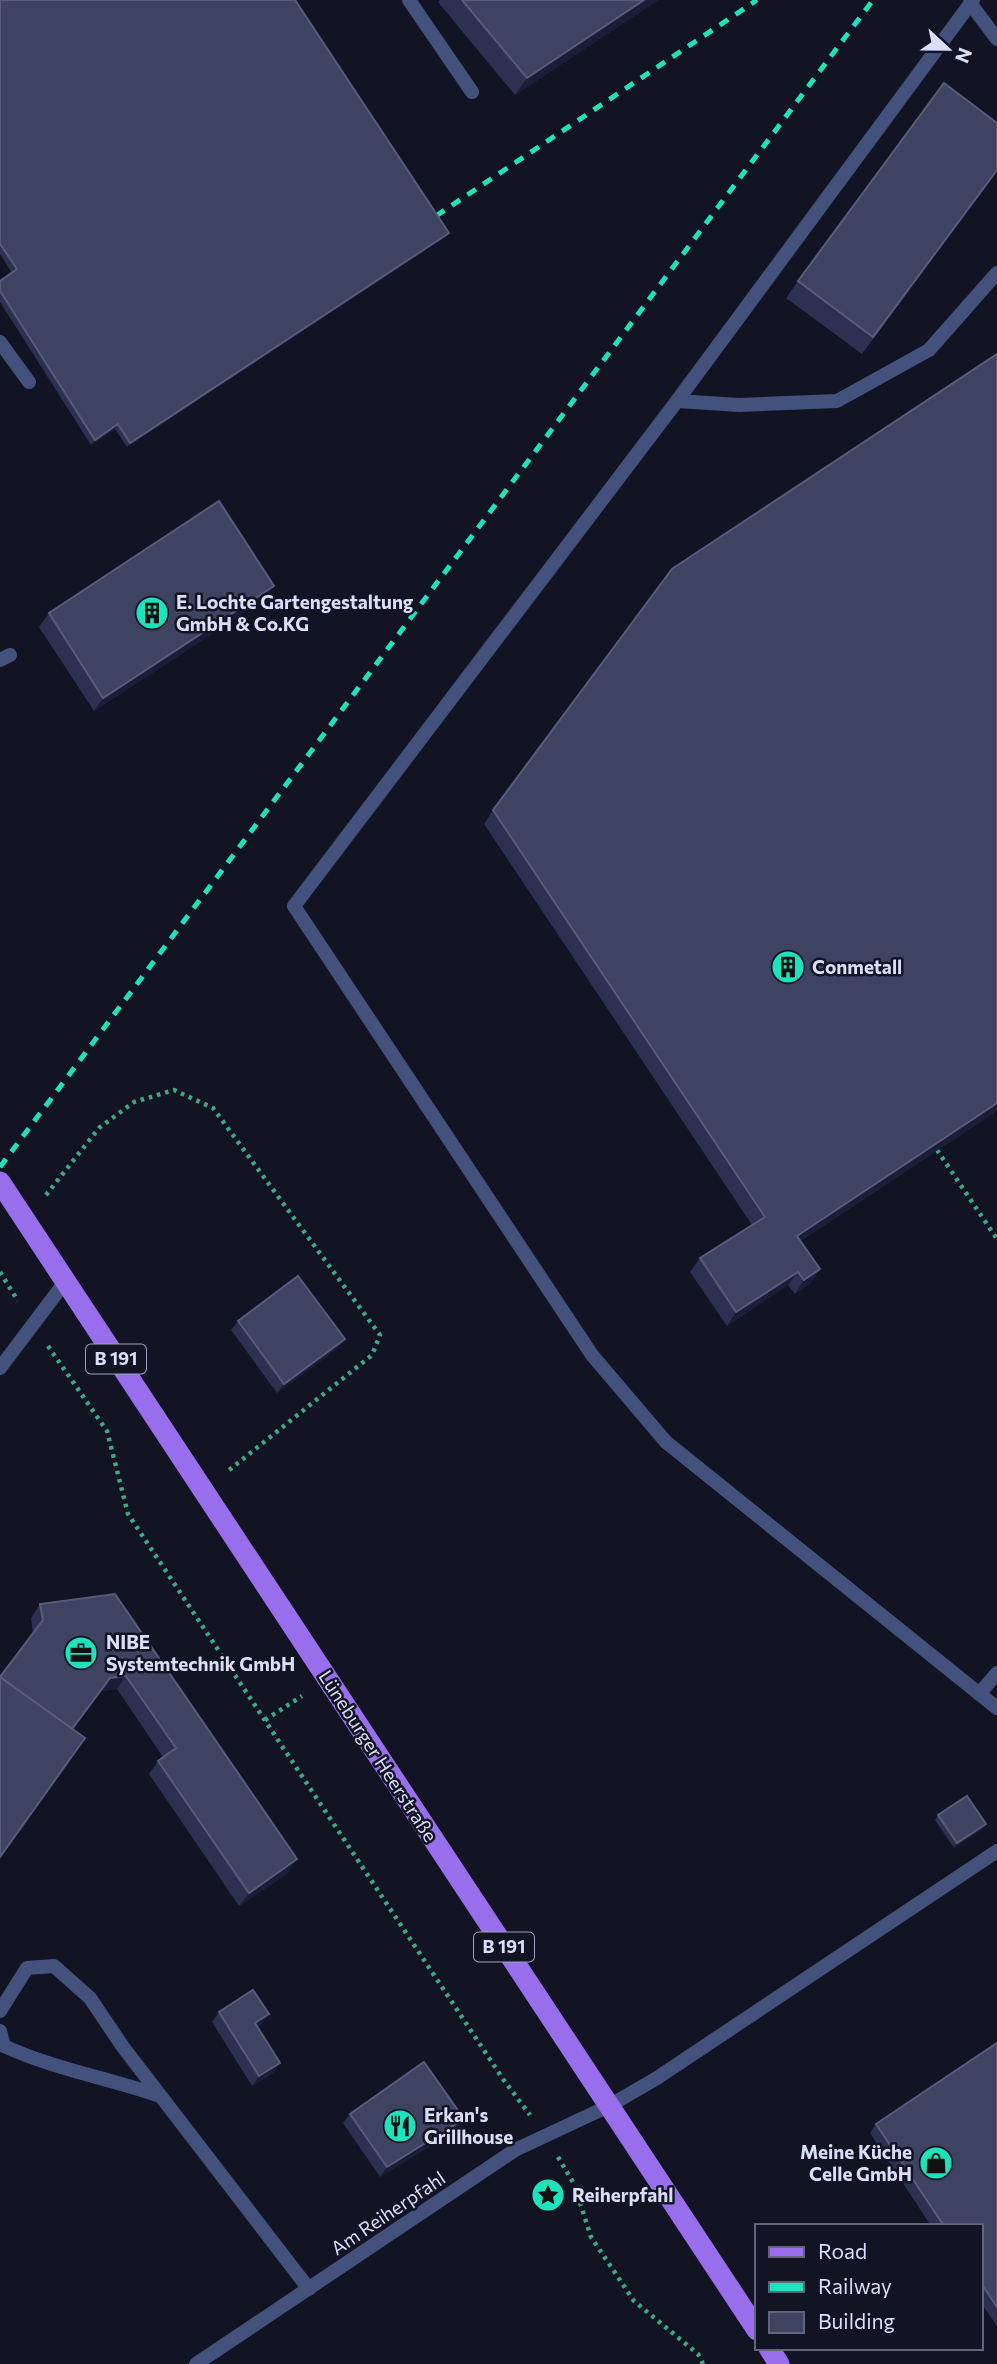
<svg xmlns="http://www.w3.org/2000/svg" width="997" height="2364" font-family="Commissioner,sans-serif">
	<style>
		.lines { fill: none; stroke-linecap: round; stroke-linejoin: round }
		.path { stroke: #3ea984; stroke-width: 4.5; stroke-dasharray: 3.5 5; stroke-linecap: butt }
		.lane { stroke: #43517d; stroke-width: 14 }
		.street { stroke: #43517d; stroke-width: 14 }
		.primary { stroke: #986eed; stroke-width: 21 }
		.rail { stroke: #1de3bd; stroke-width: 5; stroke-dasharray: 10 9; stroke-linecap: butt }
		.wall { fill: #2d3050 }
		.shaded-wall { fill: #1a1d37 }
		.building { fill: #3f4362; stroke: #585b7a; stroke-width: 2 }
		.labels { text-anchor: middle; stroke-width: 5; stroke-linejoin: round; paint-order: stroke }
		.shield { fill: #121424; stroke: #9da2ba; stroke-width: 2 }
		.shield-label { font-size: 18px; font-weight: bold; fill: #d9dffa }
		.poi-label { font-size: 19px; font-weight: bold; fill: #d9dffa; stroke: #121424; text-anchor: start }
		.street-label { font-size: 19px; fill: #d9dffa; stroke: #121424 }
	</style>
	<rect width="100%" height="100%" fill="#121424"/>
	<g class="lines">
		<g class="path">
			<polyline points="937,1150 997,1239"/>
			<polyline points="46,1195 99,1128 134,1102 174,1090 213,1108 380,1335 372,1355 228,1471"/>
			<polyline points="0,1272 18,1301"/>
			<polyline points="48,1346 107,1431 128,1514 503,2079 530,2115"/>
			<polyline points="265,1720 302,1696"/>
			<polyline points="558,2157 574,2184 591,2237 634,2301 698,2354 703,2364"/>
		</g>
		<g class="lane">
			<polyline points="409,0 472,92"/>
			<polyline points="973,0 677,401 294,906 592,1355 666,1442 997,1708"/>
			<polyline points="970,3 997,39"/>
			<polyline points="0,342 29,382"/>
			<polyline points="677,401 739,405 837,401 929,350 997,273"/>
			<polyline points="0,660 10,655"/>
			<polyline points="0,1368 65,1282"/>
			<polyline points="979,1694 997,1673"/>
			<polyline points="0,2011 27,1968 54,1966 90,1998 123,2047 309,2289"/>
			<path d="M 0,2031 L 4,2046 C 54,2069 108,2078 160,2096"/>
			<polyline points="609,2106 657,2078 997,1851"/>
		</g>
		<polyline class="street" points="196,2364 515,2150 609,2106"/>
		<g class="primary">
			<polyline points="0,1182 757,2330"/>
			<polyline points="769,2348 779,2364"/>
		</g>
		<g class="rail">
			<polyline points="436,216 757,0"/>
			<polyline points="0,1167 873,0"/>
		</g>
	</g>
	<g class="wall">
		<polygon points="0,0 449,233 445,237 127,447 115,429 91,445 0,302 0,281 12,273 0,254"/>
		<polygon points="440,0 658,0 515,95 438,2"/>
		<polygon points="997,171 862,354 786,298 798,281"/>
		<polygon points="265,599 94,711 39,627 49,613"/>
		<polygon points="493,810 997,1111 800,1241 811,1283 795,1294 788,1285 727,1326 690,1272 700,1258 752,1225 484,824"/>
		<polygon points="238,1321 345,1339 338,1348 277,1393 231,1330"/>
		<polygon points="115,1594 288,1873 239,1906 149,1774 158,1761 163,1757 117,1689 101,1691 33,1633 31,1618 40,1604"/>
		<polygon points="938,1815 986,1824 982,1829 954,1848 935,1820"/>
		<polygon points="219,2012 262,2024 257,2027 280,2063 273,2073 252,2086 212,2022"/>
		<polygon points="997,2043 997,2326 981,2303 981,2226 931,2226 870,2133 876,2124"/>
		<polygon points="350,2114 464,2119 458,2129 380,2177 343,2123"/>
	</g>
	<g class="shaded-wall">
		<polygon points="644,0 658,0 515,95 527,78"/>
		<polygon points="449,233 445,237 127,447 130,443"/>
		<polygon points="118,424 115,429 91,445 95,440"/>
		<polygon points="274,586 265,599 94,711 103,698"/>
		<polygon points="997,1103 997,1111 787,1249 797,1236"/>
		<polygon points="820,1269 811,1283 795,1294 804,1280"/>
		<polygon points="798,1272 788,1285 727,1326 736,1312"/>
		<polygon points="345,1339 338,1348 277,1393 284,1384"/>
		<polygon points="126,1676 117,1689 101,1691 110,1678"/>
		<polygon points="986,1824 982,1829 954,1848 957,1843"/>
		<polygon points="297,1859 288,1873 239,1906 249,1893"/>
		<polygon points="269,2014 262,2024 248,2033 255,2023"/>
		<polygon points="280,2063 273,2073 252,2086 259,2076"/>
		<polygon points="464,2119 458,2129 380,2177 387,2167"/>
	</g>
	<g class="building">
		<polygon points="0,0 295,0 449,233 130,443 118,424 95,440 0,291 0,281 17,269 0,244"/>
		<polygon points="462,0 644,0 527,78"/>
		<polygon points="944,83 997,123 997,170 873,337 798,281"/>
		<polygon points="997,354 997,1103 797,1236 820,1269 804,1280 798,1272 736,1312 700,1258 765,1217 493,810 672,569"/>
		<polygon points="219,501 274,586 103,698 49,613"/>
		<polygon points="298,1276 345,1339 284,1384 238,1321"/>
		<polygon points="115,1594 297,1859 249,1893 158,1761 176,1748 126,1676 110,1678 72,1729 0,1677 43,1620 40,1604"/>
		<polygon points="0,1677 85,1738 0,1857"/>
		<polygon points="967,1796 986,1824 957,1843 938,1815"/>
		<polygon points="253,1990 269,2014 255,2023 280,2063 259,2076 219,2012"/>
		<polygon points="997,2043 997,2307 981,2283 981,2226 944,2226 876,2124"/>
		<polygon points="424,2062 464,2119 387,2167 350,2114"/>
	</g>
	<defs>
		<symbol id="building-disc" viewBox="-11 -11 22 22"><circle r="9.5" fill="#1de3bd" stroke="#121424"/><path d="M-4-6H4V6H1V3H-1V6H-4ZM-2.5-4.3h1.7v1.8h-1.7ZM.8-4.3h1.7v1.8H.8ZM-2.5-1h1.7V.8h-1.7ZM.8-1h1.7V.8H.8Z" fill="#111"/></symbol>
		<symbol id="office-disc" viewBox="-11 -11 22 22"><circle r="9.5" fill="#1de3bd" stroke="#121424"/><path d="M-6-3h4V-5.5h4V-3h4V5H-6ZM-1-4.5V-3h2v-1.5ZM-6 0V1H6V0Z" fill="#111"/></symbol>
		<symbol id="restaurant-disc" viewBox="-11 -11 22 22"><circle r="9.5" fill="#1de3bd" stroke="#121424"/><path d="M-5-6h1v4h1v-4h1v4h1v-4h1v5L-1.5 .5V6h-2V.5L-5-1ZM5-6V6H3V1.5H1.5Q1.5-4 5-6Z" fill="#111"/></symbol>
		<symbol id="shop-disc" viewBox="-11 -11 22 22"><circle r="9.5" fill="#1de3bd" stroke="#121424"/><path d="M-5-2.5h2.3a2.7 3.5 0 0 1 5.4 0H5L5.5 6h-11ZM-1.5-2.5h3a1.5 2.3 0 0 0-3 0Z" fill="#111"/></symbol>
		<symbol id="sight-disc" viewBox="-11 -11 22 22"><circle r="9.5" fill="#1de3bd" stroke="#121424"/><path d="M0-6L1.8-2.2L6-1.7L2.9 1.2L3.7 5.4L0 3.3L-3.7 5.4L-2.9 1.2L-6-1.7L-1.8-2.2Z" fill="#111"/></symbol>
	</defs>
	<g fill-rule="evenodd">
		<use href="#building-disc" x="133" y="594" width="38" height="38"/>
		<use href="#building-disc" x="769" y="948" width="38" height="38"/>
		<use href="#office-disc" x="62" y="1634" width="38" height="38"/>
		<use href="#restaurant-disc" x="381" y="2107" width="38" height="38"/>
		<use href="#shop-disc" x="917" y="2144" width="38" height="38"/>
		<use href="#sight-disc" x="529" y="2176" width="38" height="38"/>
	</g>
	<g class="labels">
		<g class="shield">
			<rect x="86" y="1344.5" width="60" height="29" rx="5"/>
			<rect x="474" y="1932.5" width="60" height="29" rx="5"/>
		</g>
		<g class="shield-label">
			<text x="116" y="1365">B 191</text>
			<text x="504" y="1953">B 191</text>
		</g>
		<g class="poi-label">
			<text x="176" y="609">E. Lochte Gartengestaltung<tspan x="176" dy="22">GmbH &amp; Co.KG</tspan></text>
			<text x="812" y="974">Conmetall</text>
			<text x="106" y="1649">NIBE<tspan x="106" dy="22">Systemtechnik GmbH</tspan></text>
			<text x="424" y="2122">Erkan's<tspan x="424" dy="22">Grillhouse</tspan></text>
			<text x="912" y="2159" text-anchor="end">Meine Küche<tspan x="912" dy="22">Celle GmbH</tspan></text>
			<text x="572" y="2202">Reiherpfahl</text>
		</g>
		<g class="street-label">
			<text transform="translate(378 1756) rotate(57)" y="7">Lüneburger Heerstraße</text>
			<text transform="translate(388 2213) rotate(-34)" y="7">Am Reiherpfahl</text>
		</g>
	</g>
	<rect x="755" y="2224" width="228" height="126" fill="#121424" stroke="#62657a" stroke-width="2"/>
	<rect x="769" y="2247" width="35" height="10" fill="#986eed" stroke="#62657a" stroke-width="2"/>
	<text x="818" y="2259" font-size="21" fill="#d9dffa">Road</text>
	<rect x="769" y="2282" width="35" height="10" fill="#1de3bd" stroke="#62657a" stroke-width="2"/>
	<text x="818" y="2294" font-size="21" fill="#d9dffa">Railway</text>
	<rect x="769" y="2312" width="35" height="21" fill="#3f4362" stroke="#62657a" stroke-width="2"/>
	<text x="818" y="2329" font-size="21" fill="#d9dffa">Building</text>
	<g transform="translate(948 49) rotate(112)" stroke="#121424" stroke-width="5" paint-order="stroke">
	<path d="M0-5L12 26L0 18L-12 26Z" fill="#d9dffa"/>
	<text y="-10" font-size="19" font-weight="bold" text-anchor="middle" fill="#d9dffa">N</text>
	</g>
</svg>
